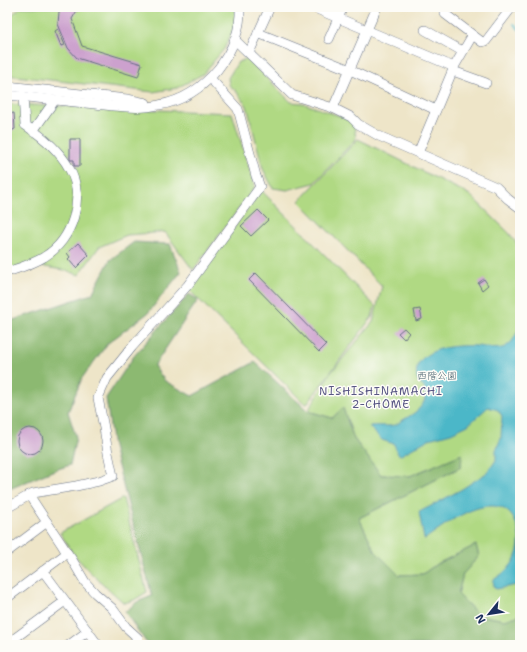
<svg xmlns="http://www.w3.org/2000/svg" width="527" height="652" font-family="'Shantell Sans','Klee One',sans-serif">
	<style>
		.green { fill: #b0d983; stroke: #668470 }
		.forest { fill: #8cb971; stroke: #547468 }
		.water { fill: #4bb7c8; stroke: #337393 }
		.lines { fill: none; stroke-linecap: round; stroke-linejoin: round }
		.stream { stroke: #4bb7c8; stroke-width: 2 }
		.building { fill: #cca1ce }
		.minor-casing { stroke: #656f83; stroke-width: 10 }
		.minor { stroke: #fff; stroke-width: 9 }
		.labels { text-anchor: middle; stroke-width: 3; stroke-linejoin: round; paint-order: stroke }
		.park-label { font-size: 10px; fill: #405a67; stroke: #fdfcf7 }
		.neighbourhood-label { font-size: 11px; letter-spacing: 1px; fill: #595785; stroke: #fdfcf7 }
	</style>
	<rect width="100%" height="100%" fill="#fdfcf7"/>
	<filter id="ink" filterUnits="userSpaceOnUse"><feTurbulence type="fractalNoise" baseFrequency=".025" numOctaves="2"/><feDisplacementMap in="SourceGraphic" scale="8" xChannelSelector="R" yChannelSelector="G"/><feConvolveMatrix kernelMatrix="1 2 1 2 8 2 1 2 1" color-interpolation-filters="sRGB"/></filter>
	<filter id="wash" filterUnits="userSpaceOnUse"><feTurbulence type="fractalNoise" baseFrequency=".012" numOctaves="4" result="noise"/><feDisplacementMap in="SourceGraphic" scale="16" xChannelSelector="R" yChannelSelector="G"/><feGaussianBlur stdDeviation="0.9" result="paint"/><feColorMatrix in="noise" values="0 0 0 0 0 0 0 0 0 0 0 0 0 0 0 0 0 1.4 0 .05"/><feComposite in="paint" operator="in"/></filter>
	<g filter="url(#wash)">
		<rect width="100%" height="100%" fill="#eee5c8"/>
		<g class="green">
			<polygon points="21,7 236,7 235,26 224,49 203,74 177,88 153,92 7,75 7,19"/>
			<polygon points="246,59 250,61 291,102 302,103 343,117 354,124 356,139 314,183 287,190 273,188 263,169 247,106 236,91 229,85 228,78 238,62"/>
			<polygon points="7,104 232,113 255,187 193,270 165,232 127,235 99,247 79,275 68,271 40,266 7,275"/>
			<polygon points="358,139 470,195 509,233 520,248 520,615 505,620 478,615 458,594 463,574 479,556 476,545 435,565 423,574 399,575 375,551 359,518 461,467 462,454 410,476 381,475 354,439 343,408 332,418 308,411 329,375 373,322 382,286 299,201"/>
			<polygon points="261,190 375,306 372,317 306,405 189,290"/>
			<polygon points="123,498 147,592 134,600 124,603 92,574 74,555 60,533"/>
		</g>
		<g class="forest">
			<polygon points="134,242 170,244 181,272 148,313 108,343 82,378 68,412 76,437 70,465 52,471 7,490 7,347 9,341 7,322 92,294 110,260"/>
			<polygon points="189,294 198,300 154,366 165,381 192,396 255,362 308,411 332,418 343,408 354,439 381,475 410,476 462,454 461,467 359,518 375,551 399,575 423,574 435,565 476,545 479,556 463,574 458,594 478,615 505,620 520,615 520,645 148,645 125,612 137,602 152,596 113,447 106,398 134,356"/>
		</g>
		<path class="water" d="M 520,328 L 520,586 L 517,585 L 496,589 L 494,587 L 493,580 C 503,574 512,567 516,556 C 524,538 517,507 493,506 C 470,505 443,526 425,539 L 424,539 L 419,512 L 431,506 L 462,489 L 488,472 L 496,460 L 496,450 L 501,438 L 502,416 L 498,410 L 488,407 L 468,425 L 451,433 L 429,439 L 401,455 L 398,454 L 394,444 L 382,440 L 370,428 L 370,426 C 378,425 387,427 395,425 C 398,424 400,422 403,420 C 413,414 428,406 425,391 C 425,386 420,385 418,381 C 415,373 416,364 423,358 C 436,346 461,345 478,346 C 489,347 499,352 508,345 C 514,341 516,333 520,328 Z"/>
		<g class="lines">
			<polyline class="stream" points="514,24 520,30"/>
		</g>
		<g id="blocks">
			<g class="building">
				<polygon points="62,7 79,7 72,19 82,46 142,64 138,77 77,58 68,48 58,24 59,12"/>
				<polygon points="58,29 65,45 61,46 55,31"/>
				<polygon points="14,113 15,129 7,133 7,114"/>
				<polygon points="70,139 80,139 80,166 74,166 74,160 70,160"/>
				<polygon points="258,210 268,220 251,236 241,226"/>
				<polygon points="78,243 89,255 76,268 68,259 70,257 67,253"/>
				<polygon points="256,273 326,345 319,352 249,280"/>
				<polygon points="484,279 488,285 482,290 478,283"/>
				<polygon points="420,309 422,319 416,321 414,310"/>
				<polygon points="404,328 409,333 404,339 398,333"/>
				<circle cx="30" cy="441" r="13"/>
			</g>
		</g>
	</g>
	<g filter="url(#ink)">
		<use href="#blocks" fill-opacity="0" stroke="#656f83" stroke-width="1"/>
		<g class="lines">
			<defs>
				<g id="minor">
					<polyline points="312,7 454,67 418,153"/>
					<polyline points="448,7 445,10 445,14 482,42 486,41 512,7"/>
					<polyline points="425,30 462,51"/>
					<polyline points="258,33 350,70 436,110"/>
					<polyline points="329,39 343,7"/>
					<polyline points="235,40 292,95 333,108 351,117 358,124 379,136 496,187 508,199 520,208"/>
					<polyline points="249,53 270,7"/>
					<polyline points="454,67 472,36"/>
					<polyline points="453,71 486,83"/>
					<polyline points="7,86 127,99 146,103"/>
					<path d="M 7,95 C 36,98 66,101 95,104 C 115,106 139,110 159,105 C 183,101 203,87 218,69 C 232,51 241,30 240,7"/>
					<polyline points="333,108 377,7"/>
					<polyline points="33,131 55,100"/>
					<path d="M 7,272 C 19,268 33,264 44,257 C 73,240 86,197 69,168 C 59,150 42,136 25,125 L 23,96"/>
					<polyline points="7,508 33,493 76,486 99,481 113,476 108,453 104,428 98,398 107,378 132,347 188,285 260,187 256,176 238,109 210,78"/>
					<polyline points="7,552 47,522"/>
					<polyline points="67,553 71,558 85,582 95,593 112,608 126,627 138,638 132,645"/>
					<polyline points="43,571 98,645"/>
					<polyline points="7,598 67,553 62,545 29,495"/>
					<polyline points="7,644 65,601"/>
					<polyline points="69,645 88,631"/>
				</g>
			</defs>
			<use href="#minor" class="minor-casing"/>
			<use href="#minor" class="minor"/>
		</g>
	</g>
	<g class="labels">
		<g class="park-label">
			<text x="437" y="379">西階公園</text>
		</g>
		<g class="neighbourhood-label">
			<text x="381" y="395">NISHISHINAMACHI<tspan x="381" dy="13">2-CHOME</tspan></text>
		</g>
	</g>
	<rect width="527" height="652" fill="none" stroke="#fdfcf7" stroke-width="24"/>
	<g transform="translate(489 614) rotate(240)" stroke="#fdfcf7" stroke-width="3" paint-order="stroke">
	<path d="M0-3L7 15L0 10L-7 15Z" fill="#1b2f5e"/>
	<text y="-6" font-size="11" font-weight="bold" text-anchor="middle" fill="#1b2f5e">N</text>
	</g>
</svg>
